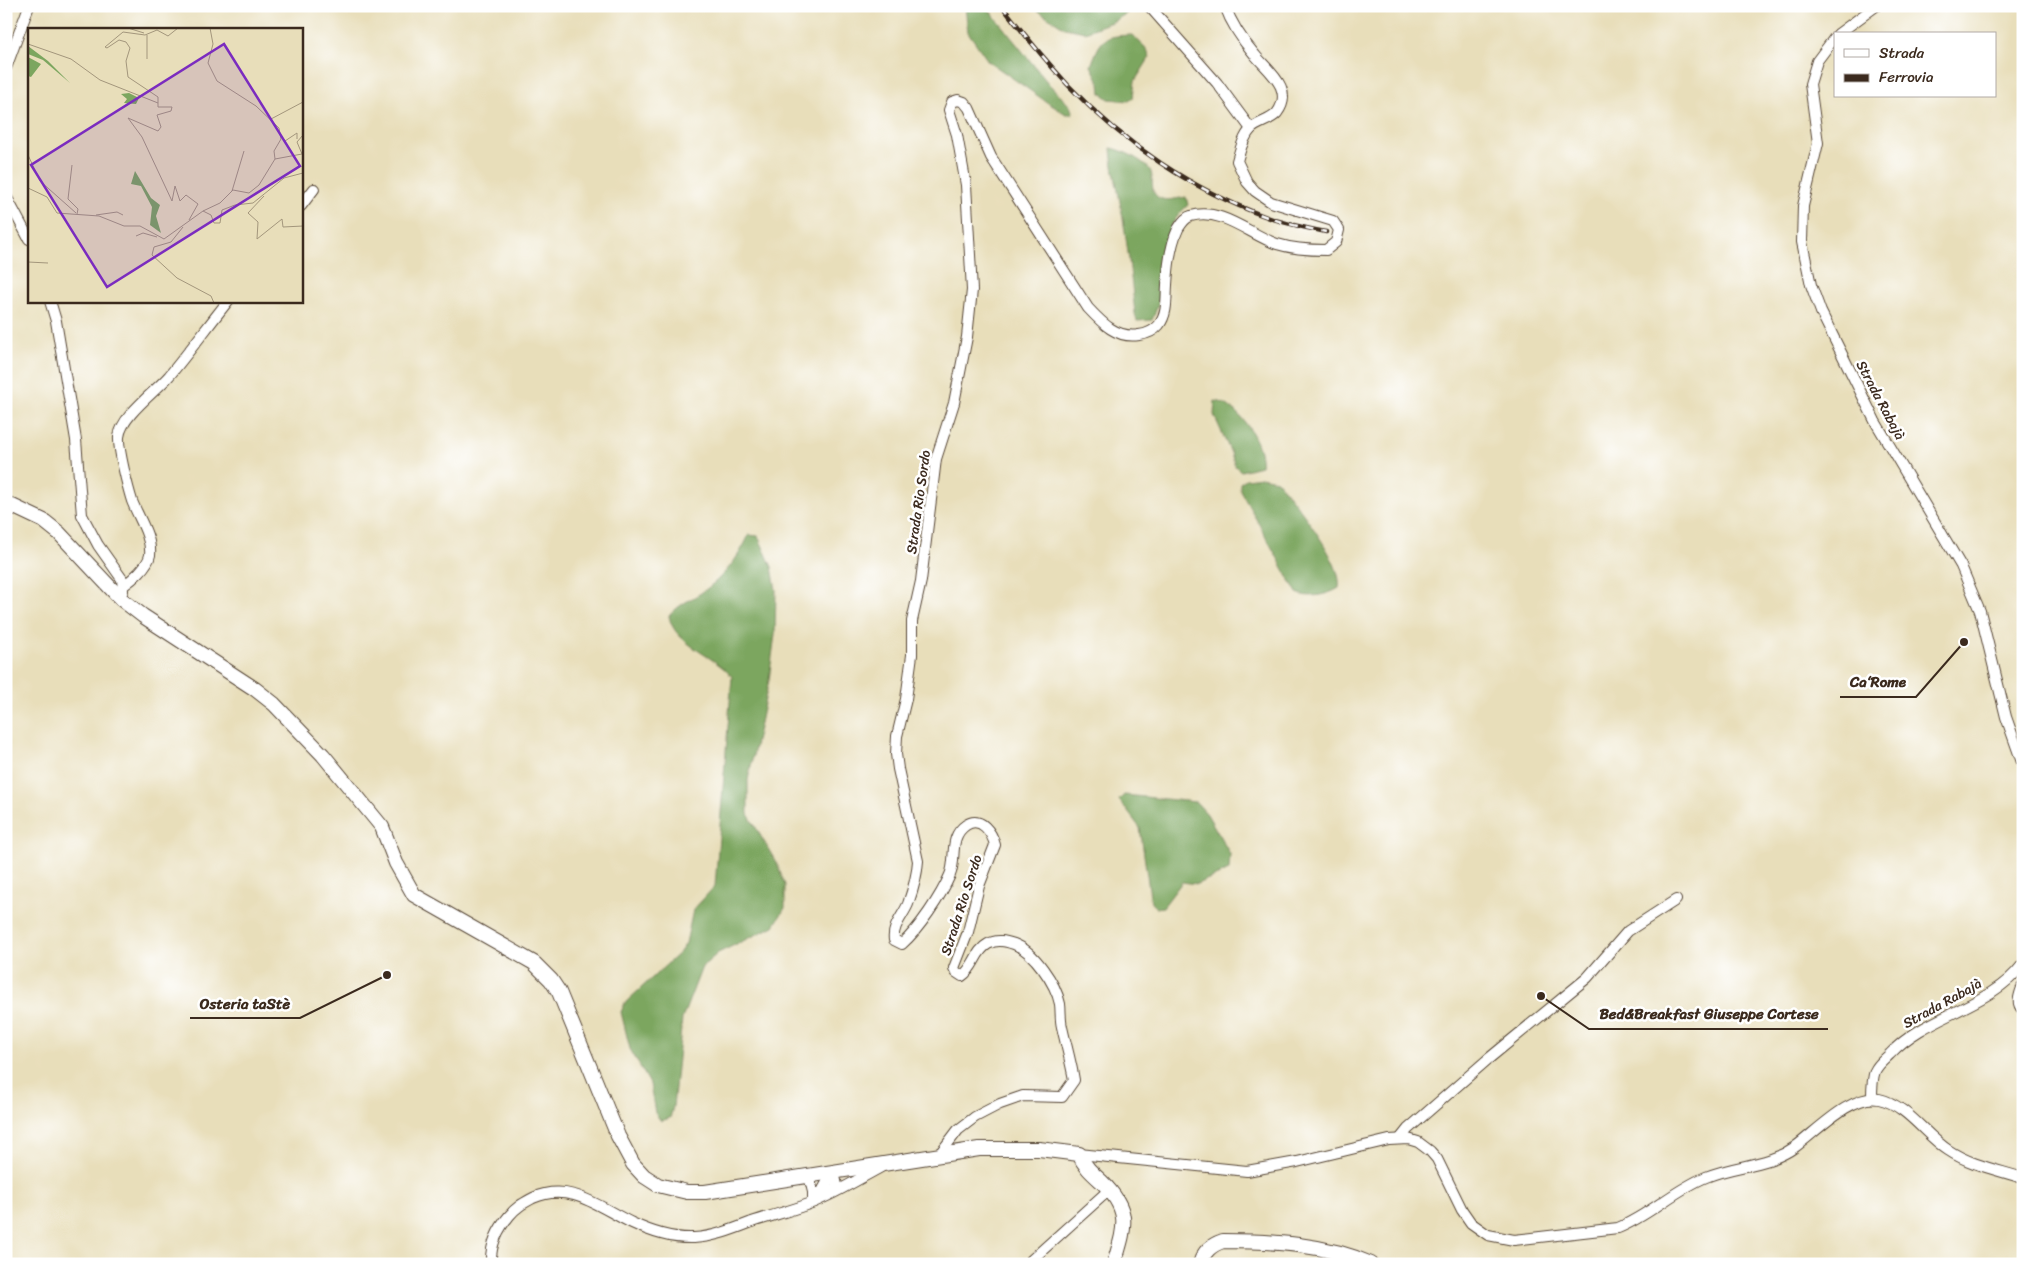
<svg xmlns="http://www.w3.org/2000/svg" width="2029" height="1270" font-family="Sriracha,sans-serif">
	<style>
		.forest { fill: #7ca65f; stroke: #5c683e }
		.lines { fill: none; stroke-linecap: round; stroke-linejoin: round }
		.minor-casing { stroke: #554535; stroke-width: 12 }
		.major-casing { stroke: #554535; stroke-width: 16 }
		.minor { stroke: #fff; stroke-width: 10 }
		.major { stroke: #fff; stroke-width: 14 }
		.rail-casing { stroke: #3b2a1e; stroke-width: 4.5 }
		.rail { stroke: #fff; stroke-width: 2.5; stroke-dasharray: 8; stroke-linecap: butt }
		.labels { text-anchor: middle; stroke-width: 5; stroke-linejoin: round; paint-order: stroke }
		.street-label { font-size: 14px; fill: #3b2a1e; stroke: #fff }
		.inset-road { fill: none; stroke: #a3967c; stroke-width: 1 }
		.view { fill: #7b2cbf; fill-opacity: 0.15; stroke: #7b2cbf; stroke-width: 2.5 }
		.inset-edge { fill: none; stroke: #3b2a1e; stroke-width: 2.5 }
		.leader { fill: none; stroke: #3b2a1e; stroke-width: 2 }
		.callout-dot { fill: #3b2a1e; stroke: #fff; stroke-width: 2 }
		.callout-label { font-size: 15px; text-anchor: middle; font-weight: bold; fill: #3b2a1e; stroke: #fff; stroke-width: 5; stroke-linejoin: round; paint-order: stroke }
	</style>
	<rect width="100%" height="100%" fill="#fff"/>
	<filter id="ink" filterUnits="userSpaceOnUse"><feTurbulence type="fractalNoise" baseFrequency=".02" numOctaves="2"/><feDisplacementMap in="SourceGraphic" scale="10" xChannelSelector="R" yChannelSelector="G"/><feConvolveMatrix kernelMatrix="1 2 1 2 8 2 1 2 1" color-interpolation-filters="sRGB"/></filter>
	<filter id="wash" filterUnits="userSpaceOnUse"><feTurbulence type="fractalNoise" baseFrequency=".0096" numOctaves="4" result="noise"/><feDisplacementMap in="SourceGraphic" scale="20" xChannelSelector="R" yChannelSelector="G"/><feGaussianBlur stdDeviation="1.12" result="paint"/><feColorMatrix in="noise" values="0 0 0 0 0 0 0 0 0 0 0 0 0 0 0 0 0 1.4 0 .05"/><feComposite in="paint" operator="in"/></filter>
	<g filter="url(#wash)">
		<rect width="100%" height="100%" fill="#e8deba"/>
		<g class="forest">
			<polygon points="965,6 986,6 1048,83 1070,106 1073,114 1066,114 1048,103 988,61 968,32"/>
			<polygon points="1031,6 1134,6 1127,13 1114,21 1085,32 1065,28"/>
			<path d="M 1132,35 L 1145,47 L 1150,57 L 1135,81 L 1133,98 L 1129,101 L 1109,99 L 1101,93 L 1100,83 L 1091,66 C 1101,38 1103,36 1132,35 Z"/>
			<path d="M 1111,148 C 1121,149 1147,162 1151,172 C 1154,182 1149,195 1162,199 C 1169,201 1179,198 1186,197 L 1188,205 C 1148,241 1172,280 1152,320 L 1137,321 L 1135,314 C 1131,276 1127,239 1120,202 C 1117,184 1112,167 1111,148 Z"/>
			<path d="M 1215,401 C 1237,402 1265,445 1261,466 L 1241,471 L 1235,466 L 1231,453 L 1214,415 Z"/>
			<path d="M 1261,477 L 1277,480 C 1294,502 1344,562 1339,588 C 1328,595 1308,599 1297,593 L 1240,490 L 1240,483 L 1246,479 Z"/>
			<path d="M 749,535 L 758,536 L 772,567 L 776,590 L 775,634 L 769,680 L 748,780 L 748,814 L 777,864 L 785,885 L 785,908 L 774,926 L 718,953 L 702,967 L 682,1019 L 673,1107 L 670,1118 L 661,1121 L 655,1113 L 650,1084 L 630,1049 L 621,1012 L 625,1003 L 680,952 L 686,943 L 693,910 L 715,886 L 732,677 C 715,655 674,645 669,616 C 678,605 690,600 701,593 C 723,578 738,559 749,535 Z"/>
			<polygon points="1124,795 1196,802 1207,814 1230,854 1229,870 1197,884 1182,882 1163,907 1156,908 1151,903 1140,828 1119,800"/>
		</g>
	</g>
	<g filter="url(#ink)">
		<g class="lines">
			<defs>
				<g id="minor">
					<polyline points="1149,6 1217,83 1251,129"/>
					<polyline points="1838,34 1876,6"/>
					<polyline points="1835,37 1817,61 1810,84 1818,143 1803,206 1802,242 1811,285 1821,312 1875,421 1961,566 1980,611 2006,717 2023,765"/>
					<polyline points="6,68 29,6"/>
					<polyline points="6,196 29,239"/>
					<polyline points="301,206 314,189"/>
					<polyline points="50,301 56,321 76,440 82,515 98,545 122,579 123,591"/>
					<path d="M 123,586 C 132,580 148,566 150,555 C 152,537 138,517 132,501 C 128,488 118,449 119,437 C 121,416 155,392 169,376 C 189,352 208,326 228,301"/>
					<path d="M 2023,985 C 2020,994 2015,1003 2023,1010"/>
					<path d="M 1872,1098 C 1872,1090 1872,1079 1875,1071 C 1878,1064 1885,1059 1890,1054 C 1927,1014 1990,1008 2023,964"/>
					<polyline points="1400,1139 1408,1129 1487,1060 1587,978 1628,931 1676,900"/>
					<path d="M 1079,1154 L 1247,1171 L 1297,1162 L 1389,1140 L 1408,1139 L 1418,1142 L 1430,1151 L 1437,1159 L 1462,1210 L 1471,1223 L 1488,1235 L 1514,1240 L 1618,1228 C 1650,1215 1674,1190 1706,1177 C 1737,1164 1767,1167 1795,1147 C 1816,1132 1852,1093 1879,1099 C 1907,1105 1925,1135 1948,1150 C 1970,1165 1998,1170 2023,1178"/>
					<path d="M 939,1155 L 958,1130 L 975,1117 L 1000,1104 L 1023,1096 L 1062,1097 L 1074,1080 C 1071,1062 1066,1045 1062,1027 C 1060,1019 1061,1011 1060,1004 C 1056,984 1034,951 1014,944 C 1005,941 997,939 988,944 C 975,951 975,967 962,976 L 956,972 L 954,968 L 968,932 L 979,886 L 995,845 C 992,833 981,815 966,825 C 948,837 957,859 950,875 C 941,896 919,929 902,944 L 894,940 C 892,926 903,916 908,904 C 913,890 917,876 918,861 L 898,769 L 896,754 L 897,736 L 906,699 L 912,655 L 912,621 L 921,581 L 936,459 L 954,403 L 967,337 L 972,290 L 966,185 L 957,135 L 949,110 L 952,102 L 958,100 L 964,102 L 969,108 L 991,157 L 1088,308 C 1102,323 1117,339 1139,335 C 1147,334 1154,331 1159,325 C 1168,313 1166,298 1167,285 C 1168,266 1170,246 1178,229 C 1181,224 1186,217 1191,216 C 1222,207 1250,235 1277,244 C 1293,249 1309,250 1326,250 L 1336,242 L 1339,230 L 1333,221 L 1271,202 L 1255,191 L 1247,182 L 1237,161 C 1240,151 1243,137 1251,129 C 1258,122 1270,121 1277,113 C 1295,89 1268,71 1255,55 C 1243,41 1231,23 1225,6"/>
					<polyline points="809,1176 813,1192 813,1202"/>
					<path d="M 814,1201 C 823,1194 825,1182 834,1172 L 837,1185 L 832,1193"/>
					<path d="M 491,1264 C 490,1245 497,1230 509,1216 C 516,1207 524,1203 533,1198 C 570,1181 600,1208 632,1223 C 651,1232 673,1239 694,1238 C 714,1237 734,1229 752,1222 C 773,1215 794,1210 814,1202 C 838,1192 859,1179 881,1167"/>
					<polyline points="1027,1264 1109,1190"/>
				</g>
				<g id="major">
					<path d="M 6,503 L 44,521 L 59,533 L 121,599 L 143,616 L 255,689 L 274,704 L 323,755 L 382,827 L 396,863 L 414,895 L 534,963 L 551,980 L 559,992 L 618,1136 L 633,1164 L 644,1176 L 658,1185 L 687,1192 L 705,1192 L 979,1149 L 1039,1149 L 1079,1154 C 1084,1166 1092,1173 1101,1181 C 1132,1211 1125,1227 1114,1264"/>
					<path d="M 1200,1264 C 1204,1251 1211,1245 1223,1241 C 1272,1241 1326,1244 1371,1264"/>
				</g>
			</defs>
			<use href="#minor" class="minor-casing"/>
			<use href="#major" class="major-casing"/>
			<use href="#minor" class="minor"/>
			<use href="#major" class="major"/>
			<defs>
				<path id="rail" d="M 1002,6 C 1023,33 1045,60 1068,85 C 1123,143 1192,190 1267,217 C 1286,224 1306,228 1326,232"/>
			</defs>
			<use href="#rail" class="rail-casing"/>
			<use href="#rail" class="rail"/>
		</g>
	</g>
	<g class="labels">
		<g class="street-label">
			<text transform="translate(1881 400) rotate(62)" y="5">Strada Rabajà</text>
			<text transform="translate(918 502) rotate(-82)" y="5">Strada Rio Sordo</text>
			<text transform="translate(961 905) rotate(-72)" y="5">Strada Rio Sordo</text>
			<text transform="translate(1942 1003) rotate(-29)" y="5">Strada Rabajà</text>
		</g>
	</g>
	<g transform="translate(28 28)">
		<rect width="275" height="275" fill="#e8deba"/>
		<path d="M 0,18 L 20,33 L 42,55 L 15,32 L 0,26 ZM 0,29 L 13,36 L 3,49 L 0,48 ZM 101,65 L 111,70 L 108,76 L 96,75 L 99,71 L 93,66 ZM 107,143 L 123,170 L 132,177 L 128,188 L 133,205 L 122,197 L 124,179 L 113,158 L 103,156 Z" fill="#7ca65f"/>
		<path class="inset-road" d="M 100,0 L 116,5M 150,0 L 140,8 L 129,2 L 117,7 L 95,4 L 77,19 L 79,20 L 91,12 L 98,14 L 102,20 L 98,33 L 100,49 L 130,69 L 130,79 L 144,79 L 143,83 L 129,87 L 133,99 L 130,103 L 100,90 L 114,109 L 144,173 L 147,158 L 152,173 L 158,167 L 170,176 L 161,192M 182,0 L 185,16 L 180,35 L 189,53 L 228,78 L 251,100 L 253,111 L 246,123 L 247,131M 0,16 L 43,31 L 72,52 L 130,75M 119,31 L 119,7M 243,91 L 275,74M 254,109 L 257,113 L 269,105 L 269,111M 0,127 L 12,153 L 48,185M 247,131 L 274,126 L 269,114 L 275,107M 44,137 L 40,171 L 50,181 L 49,186M 0,160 L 19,169 L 29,185 L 71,188 L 96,198 L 112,198 L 136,211 L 175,183 L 183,187 L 186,195 L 192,195 L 194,182 L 207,177 L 225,175 L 256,150 L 275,145M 204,163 L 216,123M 236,168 L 220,185 L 230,194 L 229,211 L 254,191 L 255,199 L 275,198M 175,183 L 192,175 L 205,162 L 221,165 L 231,157 L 247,131M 68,187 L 89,184 L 95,187M 155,199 L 143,214 L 126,219 L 124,227 L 149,250 L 183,268 L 186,275M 108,208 L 115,205 L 129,209M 0,234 L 20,235"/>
		<path class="view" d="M 196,16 L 272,138 L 79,259 L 3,137 Z"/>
		<rect width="275" height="275" class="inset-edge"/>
	</g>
	<path class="leader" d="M1964 642L1916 697H1840M387 975L300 1018H190M1541 996L1589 1029H1828"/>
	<g class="callout-dot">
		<circle cx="1964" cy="642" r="5"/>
		<circle cx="387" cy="975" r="5"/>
		<circle cx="1541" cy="996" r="5"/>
	</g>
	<g class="callout-label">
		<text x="1878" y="687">Ca‘Rome</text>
		<text x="245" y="1009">Osteria taStè</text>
		<text x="1709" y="1019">Bed&amp;Breakfast Giuseppe Cortese</text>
	</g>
	<rect width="2029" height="1270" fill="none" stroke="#fff" stroke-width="25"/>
	<rect x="1834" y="32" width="162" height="65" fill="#ffffff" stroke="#b1aaa5"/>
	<rect x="1844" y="49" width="25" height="8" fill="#ffffff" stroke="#b1aaa5"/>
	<text x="1879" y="58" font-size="15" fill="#3b2a1e">Strada</text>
	<rect x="1844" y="74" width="25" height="8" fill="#3b2a1e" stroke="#b1aaa5"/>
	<text x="1879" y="82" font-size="15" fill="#3b2a1e">Ferrovia</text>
</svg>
